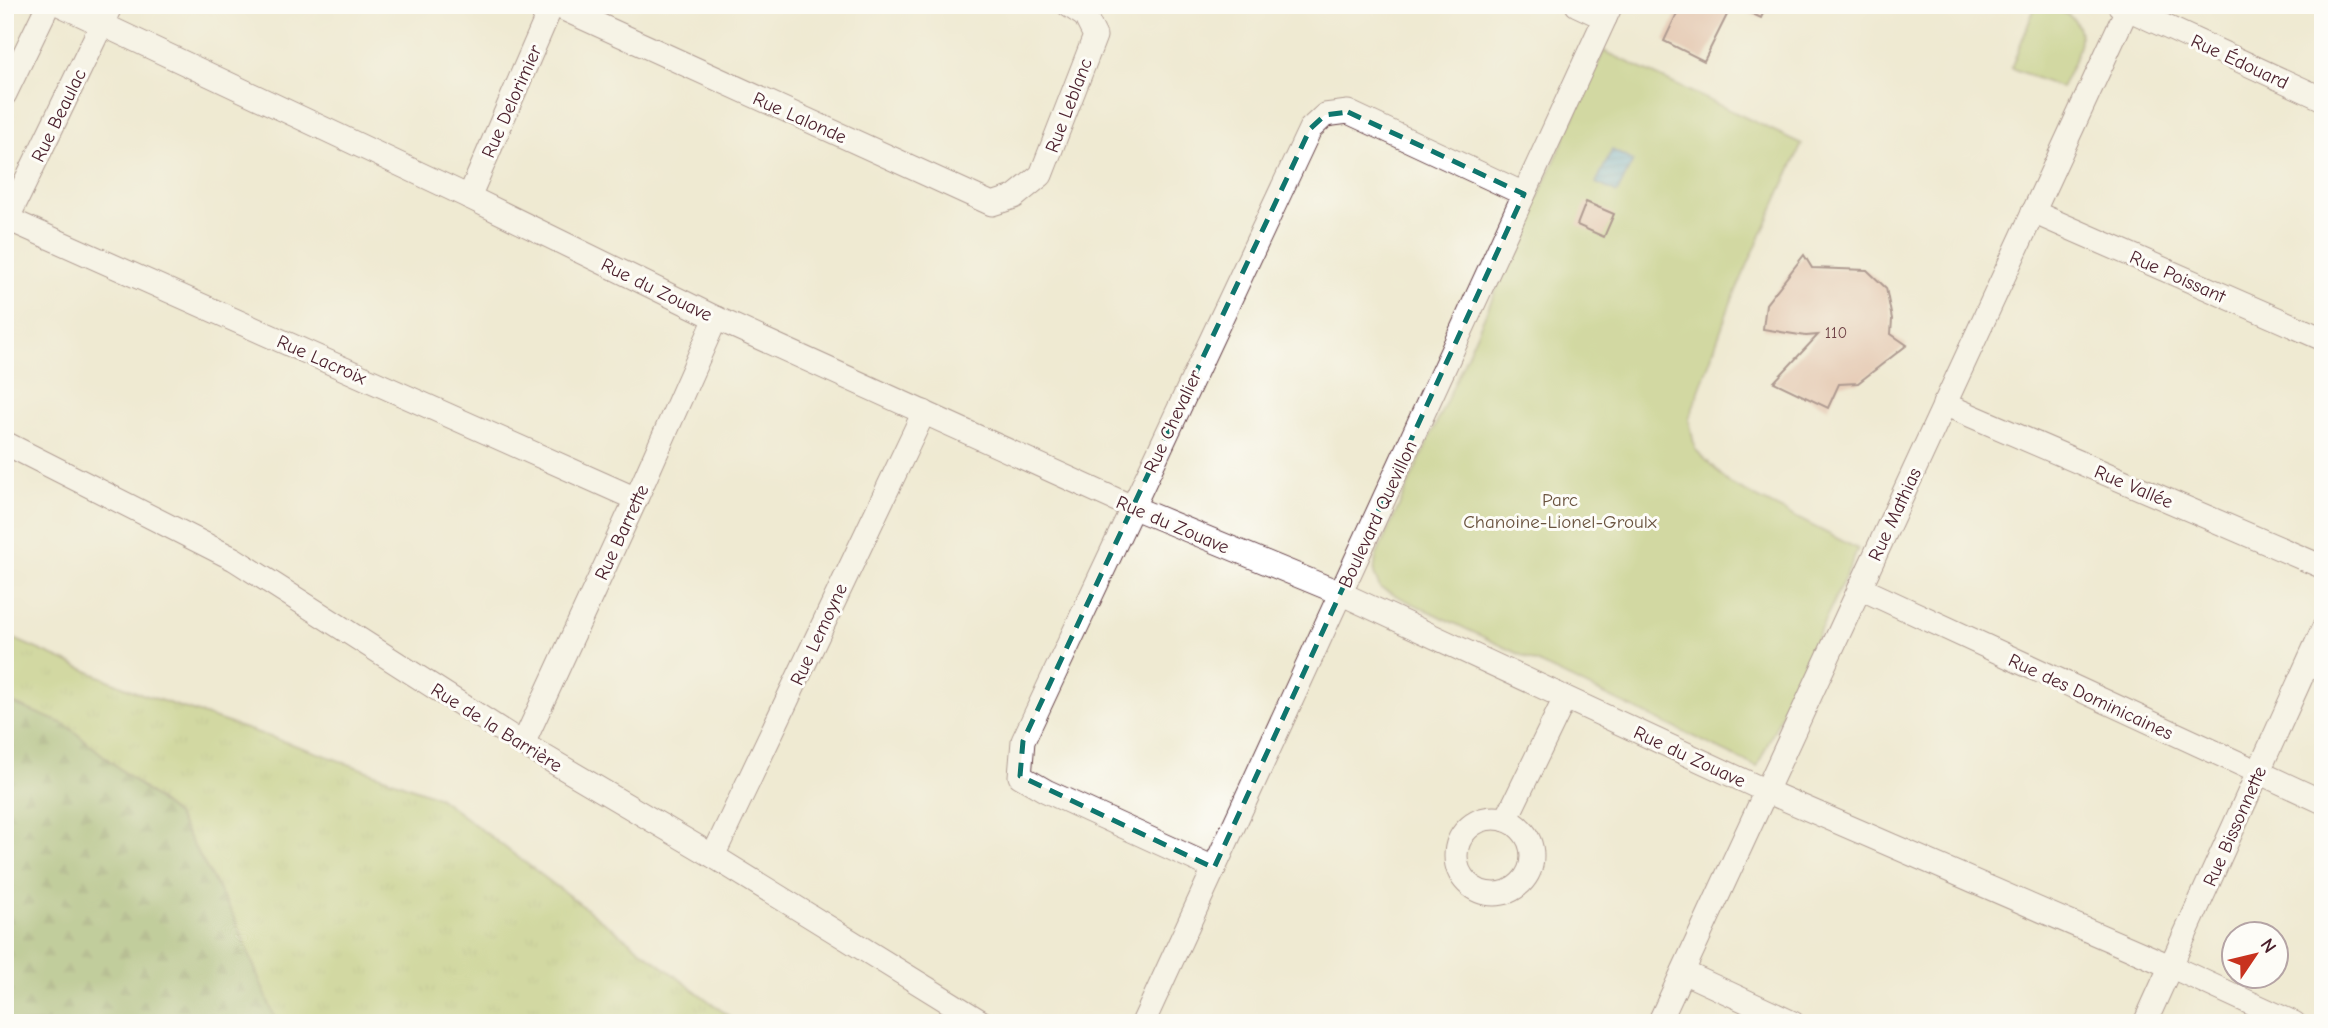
<svg xmlns="http://www.w3.org/2000/svg" width="2328" height="1028" font-family="'Comic Neue',sans-serif">
	<style>
		.grass { fill: url(#grass-tufts); stroke: #7c724a; stroke-width: 2 }
		.forest { fill: url(#forest-firs); stroke: #6a6444; stroke-width: 2 }
		.green { fill: #afc468; stroke: #7c724a; stroke-width: 2 }
		.water { fill: url(#water-rules); stroke: #52637f; stroke-width: 2 }
		.building { fill: #dba593 }
		.lines { fill: none; stroke-linecap: round; stroke-linejoin: round }
		.minor-casing { stroke: #633d44; stroke-width: 25 }
		.minor { stroke: #fff; stroke-width: 23 }
		.marked { fill: none; stroke: #0f766e; stroke-width: 5; stroke-dasharray: 14 9; stroke-linejoin: round }
		.labels { text-anchor: middle; stroke-width: 6; stroke-linejoin: round; paint-order: stroke }
		.number-label { font-size: 16px; fill: #6e4045 }
		.street-label { font-size: 19px; fill: #4a1f2b; stroke: #fdfcf7 }
		.park-label { font-size: 19px; fill: #68513d; stroke: #fdfcf7 }
	</style>
	<defs>
		<pattern id="grass-tufts" width="24" height="20" patternUnits="userSpaceOnUse" patternTransform="scale(1.75)"><rect width="24" height="20" fill="#afc468"/><path d="M3 7l-1-3M5 7V3M7 7l1-3M15 17l-1-3M17 17v-4M19 17l1-3" fill="none" stroke="#98a85a"/></pattern>
		<pattern id="forest-firs" width="22" height="20" patternUnits="userSpaceOnUse" patternTransform="scale(1.75)"><rect width="22" height="20" fill="#8baa5c"/><path d="M5 1l3.5 6h-7zM16 11l3.5 6h-7z" fill="#748a4c"/></pattern>
		<pattern id="water-rules" width="6" height="5" patternUnits="userSpaceOnUse" patternTransform="scale(1.75)"><rect width="6" height="5" fill="#5aa7d3"/><path d="M0 2.5h6" fill="none" stroke="#4c87ab"/></pattern>
	</defs>
	<rect width="100%" height="100%" fill="#fdfcf7"/>
	<filter id="ink" filterUnits="userSpaceOnUse"><feTurbulence type="fractalNoise" baseFrequency=".0143" numOctaves="2"/><feDisplacementMap in="SourceGraphic" scale="14" xChannelSelector="R" yChannelSelector="G"/><feConvolveMatrix kernelMatrix="1 2 1 2 8 2 1 2 1" color-interpolation-filters="sRGB"/></filter>
	<filter id="wash" filterUnits="userSpaceOnUse"><feTurbulence type="fractalNoise" baseFrequency=".00686" numOctaves="4" result="noise"/><feDisplacementMap in="SourceGraphic" scale="28" xChannelSelector="R" yChannelSelector="G"/><feGaussianBlur stdDeviation="1.57" result="paint"/><feColorMatrix in="noise" values="0 0 0 0 0 0 0 0 0 0 0 0 0 0 0 0 0 1.4 0 .05"/><feComposite in="paint" operator="in"/></filter>
	<g filter="url(#wash)">
		<rect width="100%" height="100%" fill="#efead2"/>
		<polygon class="grass" points="5,635 136,692 324,755 438,797 738,1023 277,1023 233,915 176,815 66,725 5,700"/>
		<polygon class="forest" points="5,700 66,725 176,815 233,915 277,1023 5,1023"/>
		<g class="green">
			<path d="M 2036,5 C 2045,5 2053,9 2062,12 C 2097,26 2072,65 2061,88 L 2011,68 Z"/>
			<polygon points="1604,51 1802,144 1731,302 1689,419 1695,449 1730,484 1858,549 1757,767 1380,588 1374,574 1376,557"/>
		</g>
		<polygon class="water" points="1612,150 1633,161 1617,193 1596,183"/>
		<g id="blocks">
			<g class="building">
				<polygon points="1681,5 1732,5 1704,61 1664,41"/>
				<polygon points="1734,5 1767,5 1761,18"/>
				<polygon points="1586,202 1614,214 1604,237 1577,225"/>
				<polygon points="1804,255 1812,268 1867,270 1886,288 1892,319 1891,334 1907,345 1858,383 1839,384 1828,408 1774,382 1818,335 1806,336 1763,329 1766,304"/>
			</g>
		</g>
	</g>
	<g filter="url(#ink)">
		<use href="#blocks" fill-opacity="0" stroke="#633d44" stroke-width="2"/>
		<g class="lines">
			<defs>
				<g id="minor">
					<polyline points="61,5 469,197 716,318 1132,507 1340,593 1766,791 2170,966 2294,1023"/>
					<polyline points="555,5 992,204 1014,197 1041,175 1095,36 1085,16 1068,5"/>
					<polyline points="1577,5 1605,18"/>
					<polyline points="2119,5 2323,99"/>
					<polyline points="5,94 48,5"/>
					<polyline points="469,197 552,5"/>
					<polyline points="2033,212 2323,339"/>
					<polyline points="8,219 636,499"/>
					<polyline points="5,224 111,5"/>
					<polyline points="1944,404 2323,567"/>
					<polyline points="5,443 234,559 523,744 713,856 983,1023"/>
					<polyline points="1860,588 2323,802"/>
					<polyline points="523,744 636,499 716,318"/>
					<circle cx="1494" cy="856" r="38"/>
					<polyline points="1506,820 1565,698"/>
					<polyline points="713,856 924,412"/>
					<polyline points="1214,868 1046,791 1020,776 1023,741 1310,129 1325,115 1348,112 1524,194"/>
					<polyline points="1683,972 1793,1023"/>
					<polyline points="1143,1023 1611,5"/>
					<polyline points="1659,1023 2129,5"/>
					<polyline points="2145,1023 2323,629"/>
				</g>
			</defs>
			<use href="#minor" class="minor-casing"/>
			<use href="#minor" class="minor"/>
		</g>
	</g>
	<path d="M0 0H2328V1028H0ZM 1348,112 L 1524,194 L 1214,868 L 1020,776 L 1023,741 L 1310,129 L 1325,115 Z" fill="#efead2" fill-opacity=".55" fill-rule="evenodd"/>
	<path class="marked" d="M 1348,112 L 1524,194 L 1214,868 L 1020,776 L 1023,741 L 1310,129 L 1325,115 Z"/>
	<g class="labels">
		<g class="number-label">
			<text x="1836" y="338">110</text>
		</g>
		<g class="street-label">
			<text transform="translate(2240 61) rotate(25)" y="7">Rue Édouard</text>
			<text transform="translate(511 101) rotate(-66)" y="7">Rue Delorimier</text>
			<text transform="translate(1068 105) rotate(-69)" y="7">Rue Leblanc</text>
			<text transform="translate(58 115) rotate(-64)" y="7">Rue Beaulac</text>
			<text transform="translate(800 117) rotate(24)" y="7">Rue Lalonde</text>
			<text transform="translate(2178 276) rotate(24)" y="7">Rue Poissant</text>
			<text transform="translate(657 289) rotate(26)" y="7">Rue du Zouave</text>
			<text transform="translate(322 359) rotate(24)" y="7">Rue Lacroix</text>
			<text transform="translate(1172 421) rotate(-65)" y="7">Rue Chevalier</text>
			<text transform="translate(2134 486) rotate(23)" y="7">Rue Vallée</text>
			<text transform="translate(1377 514) rotate(-65)" y="7">Boulevard Quevillon</text>
			<text transform="translate(1894 514) rotate(-65)" y="7">Rue Mathias</text>
			<text transform="translate(1173 524) rotate(23)" y="7">Rue du Zouave</text>
			<text transform="translate(621 532) rotate(-65)" y="7">Rue Barrette</text>
			<text transform="translate(818 634) rotate(-65)" y="7">Rue Lemoyne</text>
			<text transform="translate(2091 696) rotate(25)" y="7">Rue des Dominicaines</text>
			<text transform="translate(497 727) rotate(32)" y="7">Rue de la Barrière</text>
			<text transform="translate(1690 756) rotate(25)" y="7">Rue du Zouave</text>
			<text transform="translate(2234 826) rotate(-66)" y="7">Rue Bissonnette</text>
		</g>
		<g class="park-label">
			<text x="1560" y="506">Parc<tspan x="1560" dy="22">Chanoine-Lionel-Groulx</tspan></text>
		</g>
	</g>
	<rect width="2328" height="1028" fill="none" stroke="#fdfcf7" stroke-width="28"/>
	<g transform="translate(2255 955) rotate(55)"><circle r="33" fill="#fdfcf7" stroke="#b5a4a5" stroke-width="2"/>
	<path d="M0-5L12 26L0 18L-12 26Z" fill="#c8321e"/>
	<text y="-10" font-size="19" font-weight="bold" text-anchor="middle" fill="#4a1f2b">N</text>
	</g>
</svg>
